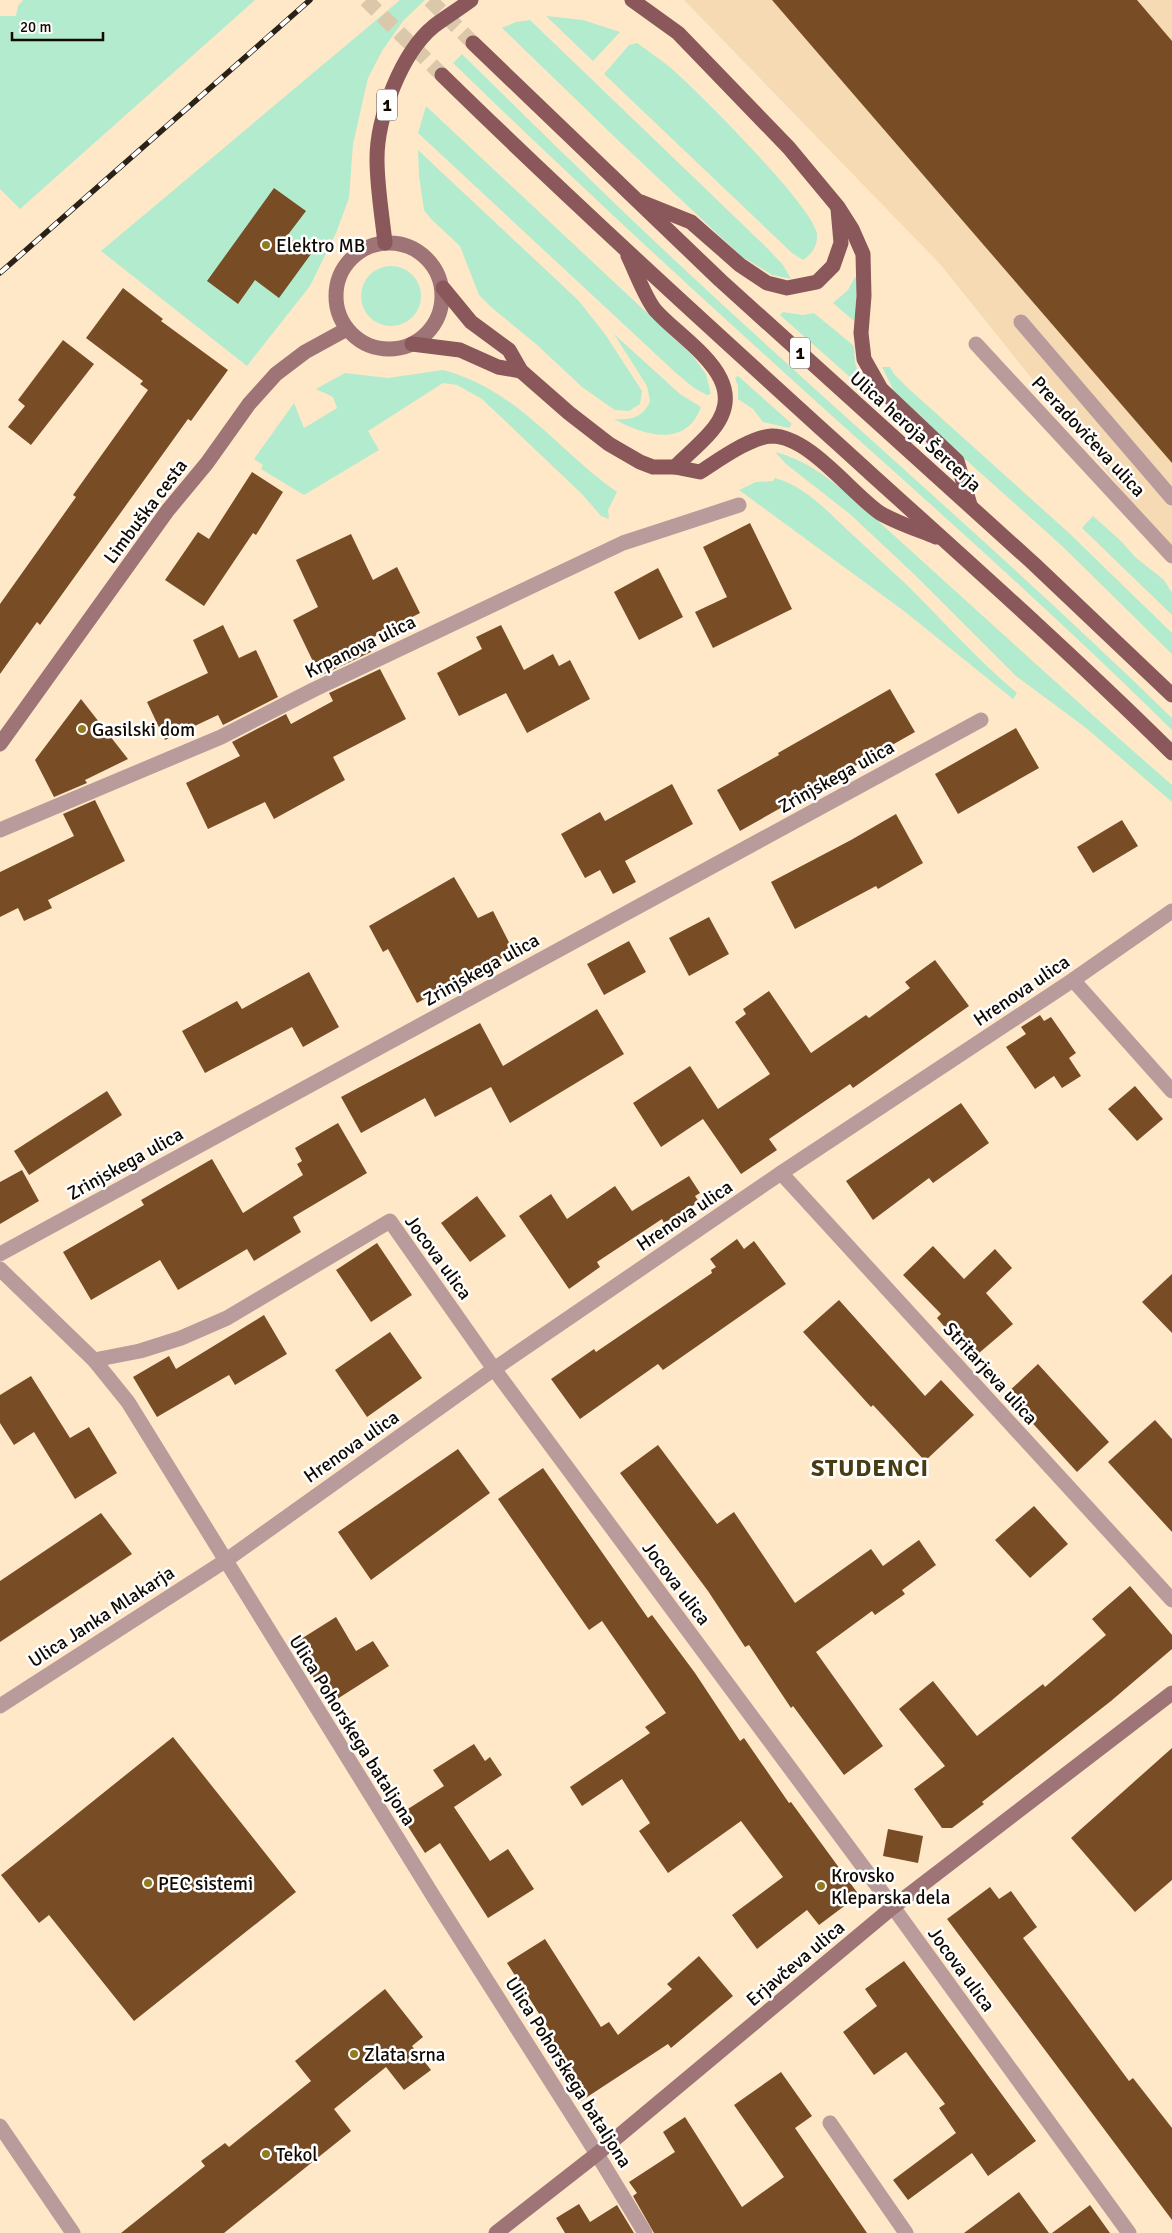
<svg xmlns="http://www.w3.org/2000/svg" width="1172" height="2233" font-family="Signika,sans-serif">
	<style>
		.built { fill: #f5dab4 }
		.green { fill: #b3ebcf }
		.building { fill: #784d26 }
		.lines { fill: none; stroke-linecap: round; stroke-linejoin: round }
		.primary-tunnel { stroke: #dbc7aa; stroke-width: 15; stroke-dasharray: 15 8; stroke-linecap: butt }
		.lane { stroke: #b99b9c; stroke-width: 15 }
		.street { stroke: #b99b9c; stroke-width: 15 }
		.secondary { stroke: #9e7476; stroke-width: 15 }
		.primary { stroke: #8a575b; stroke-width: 15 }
		.rail-casing { stroke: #2a2117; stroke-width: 5.5 }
		.rail { stroke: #fff; stroke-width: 4; stroke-dasharray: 11; stroke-linecap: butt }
		.poi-dot { fill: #927b21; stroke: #fff; stroke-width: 2 }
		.labels { text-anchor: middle; stroke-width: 5; stroke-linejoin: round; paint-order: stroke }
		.shield { fill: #fff; stroke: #58544e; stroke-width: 1 }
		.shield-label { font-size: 18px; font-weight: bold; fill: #110a02 }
		.poi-label { font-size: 19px; fill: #110a02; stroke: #fff; text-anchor: start }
		.street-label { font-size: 19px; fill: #110a02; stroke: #fff }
		.district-label { font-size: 24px; font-weight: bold; letter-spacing: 1px; fill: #483c13; stroke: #fff }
	</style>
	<rect width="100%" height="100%" fill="#ffe8c8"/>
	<polygon class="built" points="684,0 1172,0 1172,553 940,264"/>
	<g class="green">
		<polygon points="23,0 255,0 20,209 0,189 0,16 16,16 18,6"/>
		<polygon points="400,0 425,0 403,21 382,51 368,78 353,144 349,198 336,233 310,286 247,366 101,251"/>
		<polygon points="546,16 583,20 620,32 593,61"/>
		<polygon points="530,20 767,248 783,265 791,279 772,275 741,256 623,145 502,28 516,22"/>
		<path d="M 637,43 C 648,51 660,59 671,68 C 696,90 814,207 817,234 C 818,245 812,254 803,260 L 792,253 L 604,74 L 629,45 Z"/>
		<path d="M 462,54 C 535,126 608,198 683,268 C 845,419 1013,563 1172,718 L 1172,730 C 1041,600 902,480 766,356 C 660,260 556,163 453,63 Z"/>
		<polygon points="426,106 692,355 706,374 711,394 707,395 694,388 676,373 418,133"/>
		<polygon points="418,150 578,300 605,334 642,391 640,404 629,411 615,410 609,406 582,387 536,344 491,307 479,295 460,246 431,219 424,210 419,176"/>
		<circle cx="391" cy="296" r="30"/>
		<polygon points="855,277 857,277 856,313 854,321 833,303 848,290"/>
		<polygon points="783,312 803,315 814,313 854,346 855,363 862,382 859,385 780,315"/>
		<path d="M 614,334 L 680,394 L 701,407 C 686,449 643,435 614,419 C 631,420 643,418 650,401 L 647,386 Z"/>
		<polygon points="882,367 890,367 894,374 909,389 1069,533 1172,633 1172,654 1061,545 937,434 897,397"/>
		<path d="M 443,370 C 518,390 556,449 617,492 L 608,510 L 609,519 L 601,516 L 582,494 L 482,399 L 457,385 L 443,383 L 368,431 L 379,450 L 304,495 L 261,469 L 263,465 L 254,459 L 294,403 L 304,428 L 337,408 L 333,397 L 316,389 L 345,373 L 388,378 Z"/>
		<polygon points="738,376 792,424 789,428 763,422 753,409 738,399 738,386 735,378"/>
		<path d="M 775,452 C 803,459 823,474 846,492 C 955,590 1062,689 1172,785 L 1172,802 L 1086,728 L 1016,676 L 916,576 L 851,515 L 786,464 Z"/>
		<path d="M 775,478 C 806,486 832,516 854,536 C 872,553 890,569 908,586 C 944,622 978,660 1017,693 L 1013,699 L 904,611 L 739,490 L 756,482 L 773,481 Z"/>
		<polygon points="1093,516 1121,541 1135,557 1164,580 1172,593 1172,615 1082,528"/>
	</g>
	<g class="building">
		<polygon points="772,0 1137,0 1172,41 1172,463"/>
		<polygon points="274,188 306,211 287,236 311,254 279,298 255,280 238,304 207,281"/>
		<polygon points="123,288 163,319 161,321 228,370 191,421 188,419 40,625 37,622 0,674 0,604 76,497 73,495 148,390 140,384 143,381 86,338"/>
		<polygon points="63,340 94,364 31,445 8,427 25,406 18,400"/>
		<polygon points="252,472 283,492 256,535 253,533 204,606 165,580 198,532 209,539"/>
		<polygon points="750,523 792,609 713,648 695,612 727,597 703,547"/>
		<polygon points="351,534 373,580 397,567 420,613 366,641 371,652 320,676 293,620 318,607 296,560"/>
		<polygon points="658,568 683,617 639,640 614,592"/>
		<polygon points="223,625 239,658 256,650 278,697 223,725 218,715 165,740 147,702 208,673 193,640"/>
		<polygon points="501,625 524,670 553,654 559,666 570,660 590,699 527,733 506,693 459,716 437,673 482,649 476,637"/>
		<polygon points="380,669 406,719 333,757 345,780 274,819 265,802 208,829 186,783 240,756 232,742 286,714 291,724 333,701 329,693"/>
		<polygon points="890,689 915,732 740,831 717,790 779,755 778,753"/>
		<polygon points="81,699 128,759 85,780 87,783 54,797 35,760"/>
		<polygon points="1016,728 1039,768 958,814 935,774"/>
		<polygon points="672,784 693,824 625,861 636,882 613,894 600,870 585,878 561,834 600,812 605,821"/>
		<polygon points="95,800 125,861 48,900 52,908 24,921 18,908 0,917 0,872 74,836 63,814"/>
		<polygon points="896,814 923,863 878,889 876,886 795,929 771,882 851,840"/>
		<polygon points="1122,820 1138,846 1093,873 1077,847"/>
		<polygon points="454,877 478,918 493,911 514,952 417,1003 388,949 383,952 369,926"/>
		<polygon points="709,917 729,954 689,976 669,938"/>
		<polygon points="629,941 646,972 604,995 587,964"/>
		<polygon points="935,960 969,1006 853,1088 850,1084 769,1139 777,1150 741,1174 703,1119 709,1115 661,1147 633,1103 690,1066 718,1109 770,1074 735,1022 746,1014 743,1009 769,991 811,1053 866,1015 869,1018 910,988 905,982"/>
		<polygon points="309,972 339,1027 303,1047 292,1027 205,1073 182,1031 237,1001 242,1009"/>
		<polygon points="597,1009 624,1054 510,1123 491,1087 435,1117 425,1098 361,1133 341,1097 480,1023 503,1066"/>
		<polygon points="1040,1015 1044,1021 1051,1017 1076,1053 1069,1058 1081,1076 1062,1088 1054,1076 1035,1089 1006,1047 1026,1034 1021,1027"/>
		<polygon points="1135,1086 1163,1119 1137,1141 1108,1109"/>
		<polygon points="107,1091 122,1115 29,1175 14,1151"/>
		<polygon points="961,1103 989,1143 933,1183 929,1178 873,1220 846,1181"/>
		<polygon points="338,1123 367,1173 293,1217 301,1232 254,1261 247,1249 178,1290 160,1260 91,1300 63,1252 144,1205 141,1200 212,1159 243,1213 303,1175 297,1164 302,1161 295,1148"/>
		<polygon points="22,1170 39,1201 0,1224 0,1182"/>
		<polygon points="689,1176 700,1193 695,1196 699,1202 664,1223 662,1219 597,1262 600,1267 569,1289 519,1216 551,1194 567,1219 615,1186 632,1211"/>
		<polygon points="477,1196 506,1236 470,1262 441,1223"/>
		<polygon points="737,1239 744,1249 754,1241 786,1284 663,1370 658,1364 580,1419 551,1379 594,1349 596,1352 712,1273 711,1270 716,1267 710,1259"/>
		<polygon points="377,1243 412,1295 371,1322 336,1270"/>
		<polygon points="933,1246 964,1279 995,1249 1012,1268 986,1293 1013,1324 972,1359 937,1318 941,1314 903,1275"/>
		<polygon points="1172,1274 1172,1333 1142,1302"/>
		<polygon points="839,1300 925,1396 941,1380 974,1415 925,1461 873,1405 871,1407 803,1332"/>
		<polygon points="264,1315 287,1354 235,1385 229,1375 157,1417 133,1377 169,1356 176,1369"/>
		<polygon points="390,1332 422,1378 367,1417 335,1370"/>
		<polygon points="1038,1364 1109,1442 1077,1472 1006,1394"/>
		<polygon points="31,1376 70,1438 89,1427 117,1473 75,1499 34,1432 14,1445 0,1423 0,1395"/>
		<polygon points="1155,1420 1172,1439 1172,1532 1108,1462"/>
		<polygon points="658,1445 717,1524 734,1512 795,1603 871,1549 883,1566 919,1540 936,1565 902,1590 905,1594 875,1615 872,1611 816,1652 883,1746 844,1775 793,1706 791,1708 749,1645 745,1647 708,1591 620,1473"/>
		<polygon points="458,1449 490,1493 371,1580 338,1532"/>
		<polygon points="543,1468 648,1618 652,1615 695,1673 740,1741 744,1738 789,1803 791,1802 859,1895 819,1925 807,1910 757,1949 732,1915 783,1877 741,1821 668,1873 639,1831 650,1823 622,1779 582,1806 570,1787 650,1733 645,1727 666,1713 602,1621 589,1630 498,1499"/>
		<polygon points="1034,1506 1068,1544 1030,1578 995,1540"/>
		<polygon points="101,1513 132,1554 0,1642 0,1581"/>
		<polygon points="1130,1586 1172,1635 1172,1649 1111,1701 982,1802 984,1804 952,1828 942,1828 914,1789 945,1766 899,1709 933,1681 977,1736 1043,1684 1045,1687 1106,1635 1092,1619"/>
		<polygon points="336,1617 356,1651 373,1641 389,1666 334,1701 318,1675 314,1678 293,1644"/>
		<polygon points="173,1737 296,1892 134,2021 49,1915 39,1923 1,1875"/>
		<polygon points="474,1744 485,1761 490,1757 502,1775 454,1807 490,1861 508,1849 534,1889 488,1918 440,1843 425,1853 400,1814 444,1786 433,1770"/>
		<polygon points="1172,1748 1172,1880 1135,1912 1071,1838"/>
		<polygon points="888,1829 923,1836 918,1863 883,1856"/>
		<polygon points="990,1887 999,1899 1011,1891 1037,1927 1023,1938 1129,2081 1133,2078 1172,2128 1172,2220 947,1919"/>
		<polygon points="545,1939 601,2027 609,2022 618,2035 672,1989 667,1984 699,1956 733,1996 671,2048 668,2044 581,2101 552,2058 550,2031 507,1963"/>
		<polygon points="904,1961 1036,2141 988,2176 972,2153 908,2200 893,2180 956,2133 939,2108 945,2104 906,2052 874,2075 843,2032 877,2006 865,1989"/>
		<polygon points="385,1989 423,2037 412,2046 431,2070 404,2090 386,2067 334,2109 351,2131 224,2233 121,2233 205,2166 201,2161 225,2143 229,2147 311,2081 295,2061"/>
		<polygon points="781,2072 812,2116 795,2128 867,2233 654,2233 633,2196 637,2193 629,2182 675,2152 663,2132 685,2117 742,2207 784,2177 734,2105"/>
		<polygon points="1019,2192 1049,2233 964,2233"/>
		<polygon points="579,2204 590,2222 617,2205 634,2233 565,2233 556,2218"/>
		<polygon points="1090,2205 1110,2233 1052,2233"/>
	</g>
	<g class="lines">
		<g class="primary-tunnel">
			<polyline points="366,0 442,75"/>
			<polyline points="430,0 473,43"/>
		</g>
		<polyline class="lane" points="1021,322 1172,498"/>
		<g class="street">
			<polyline points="976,344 1172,556"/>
			<polyline points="0,830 221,737 313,690 623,543 739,505"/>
			<polyline points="1073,980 1172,1091"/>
			<polyline points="781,1173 1172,1600"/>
			<polyline points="0,1254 981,720"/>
			<polyline points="0,1269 94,1360 128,1402 435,1899 597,2154 645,2233"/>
			<polyline points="94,1360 140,1351 181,1338 227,1318 390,1221 494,1369 893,1907 1129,2233"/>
			<polyline points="0,1706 225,1561 494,1369 781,1173 1073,980 1172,911"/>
			<polyline points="830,2123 906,2233"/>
			<polyline points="0,2126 73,2233"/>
		</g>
		<g class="secondary">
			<circle cx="389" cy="296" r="53"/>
			<polyline points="0,744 168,510 207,463 249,404 276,374 305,352 347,329"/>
			<polyline points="496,2233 597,2154 893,1907 1172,1693"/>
		</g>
		<g class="primary">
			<polyline points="632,0 678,33 789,148 838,207 852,229 863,254 864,296 861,333 864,359 881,389 957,461 970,505"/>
			<polyline points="473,43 720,280 1034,564 1172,695"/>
			<path d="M 442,75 C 582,212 727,343 871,474 C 973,566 1075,657 1172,753"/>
			<polyline points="641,202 691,222 740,265 767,283 787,288 817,282 833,266 841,243 838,209"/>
			<path d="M 385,243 C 382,215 377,187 377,159 C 377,118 401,53 434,26 C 446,17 459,9 471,0"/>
			<path d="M 628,256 C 635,270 646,300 656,311 C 687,345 758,382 708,435 C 698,446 686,456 675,467"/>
			<path d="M 443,288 L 471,322 L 509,350 L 521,371 L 569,413 L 609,444 L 640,462 L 653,467 L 675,467 L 700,472 C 719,460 750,437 772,436 C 809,436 851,493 880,513 C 897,523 919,530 936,537"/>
			<polyline points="412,344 460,350 498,367 521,371"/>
		</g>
		<defs>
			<polyline id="rail" points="0,273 310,0"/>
		</defs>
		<use href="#rail" class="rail-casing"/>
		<use href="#rail" class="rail"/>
	</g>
	<g class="poi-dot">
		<circle cx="266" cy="245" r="5"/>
		<circle cx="82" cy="729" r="5"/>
		<circle cx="148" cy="1883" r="5"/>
		<circle cx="821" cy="1886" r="5"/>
		<circle cx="354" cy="2054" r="5"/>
		<circle cx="266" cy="2154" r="5"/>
	</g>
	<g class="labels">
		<g class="shield">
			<rect x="377" y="89.5" width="20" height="31" rx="4"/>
			<rect x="790" y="337.5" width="20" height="31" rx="4"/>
		</g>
		<g class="shield-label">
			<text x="387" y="111">1</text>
			<text x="800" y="359">1</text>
		</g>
		<g class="poi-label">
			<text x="276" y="252">Elektro MB</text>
			<text x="92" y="736">Gasilski dom</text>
			<text x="831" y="1882">Krovsko<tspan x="831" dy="22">Kleparska dela</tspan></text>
			<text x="158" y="1890">PEC sistemi</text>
			<text x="364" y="2061">Zlata srna</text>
			<text x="276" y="2161">Tekol</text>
		</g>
		<g class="street-label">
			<text transform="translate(916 431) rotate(42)" y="7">Ulica heroja Šercerja</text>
			<text transform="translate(1089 436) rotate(47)" y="7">Preradovičeva ulica</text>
			<text transform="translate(145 511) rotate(-53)" y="7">Limbuška cesta</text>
			<text transform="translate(360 646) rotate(-26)" y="7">Krpanova ulica</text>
			<text transform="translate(836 776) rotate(-29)" y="7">Zrinjskega ulica</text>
			<text transform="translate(481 969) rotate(-29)" y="7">Zrinjskega ulica</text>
			<text transform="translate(1021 990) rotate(-34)" y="7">Hrenova ulica</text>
			<text transform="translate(125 1163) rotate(-29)" y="7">Zrinjskega ulica</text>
			<text transform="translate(684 1215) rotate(-34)" y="7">Hrenova ulica</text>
			<text transform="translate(439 1257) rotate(54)" y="7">Jocova ulica</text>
			<text transform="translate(991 1373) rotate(48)" y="7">Stritarjeva ulica</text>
			<text transform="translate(351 1446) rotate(-35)" y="7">Hrenova ulica</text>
			<text transform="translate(677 1583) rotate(53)" y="7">Jocova ulica</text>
			<text transform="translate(101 1616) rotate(-33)" y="7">Ulica Janka Mlakarja</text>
			<text transform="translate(353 1730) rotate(58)" y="7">Ulica Pohorskega bataljona</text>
			<text transform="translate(795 1963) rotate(-40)" y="7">Erjavčeva ulica</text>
			<text transform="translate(962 1969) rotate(54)" y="7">Jocova ulica</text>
			<text transform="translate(569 2072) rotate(58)" y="7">Ulica Pohorskega bataljona</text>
		</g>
		<g class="district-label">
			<text x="870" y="1476">STUDENCI</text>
		</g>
	</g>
	<path d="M12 32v8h91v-8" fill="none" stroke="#110a02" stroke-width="2.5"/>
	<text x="20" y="32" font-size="15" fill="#110a02" stroke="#ffffff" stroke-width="4" paint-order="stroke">20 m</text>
</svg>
